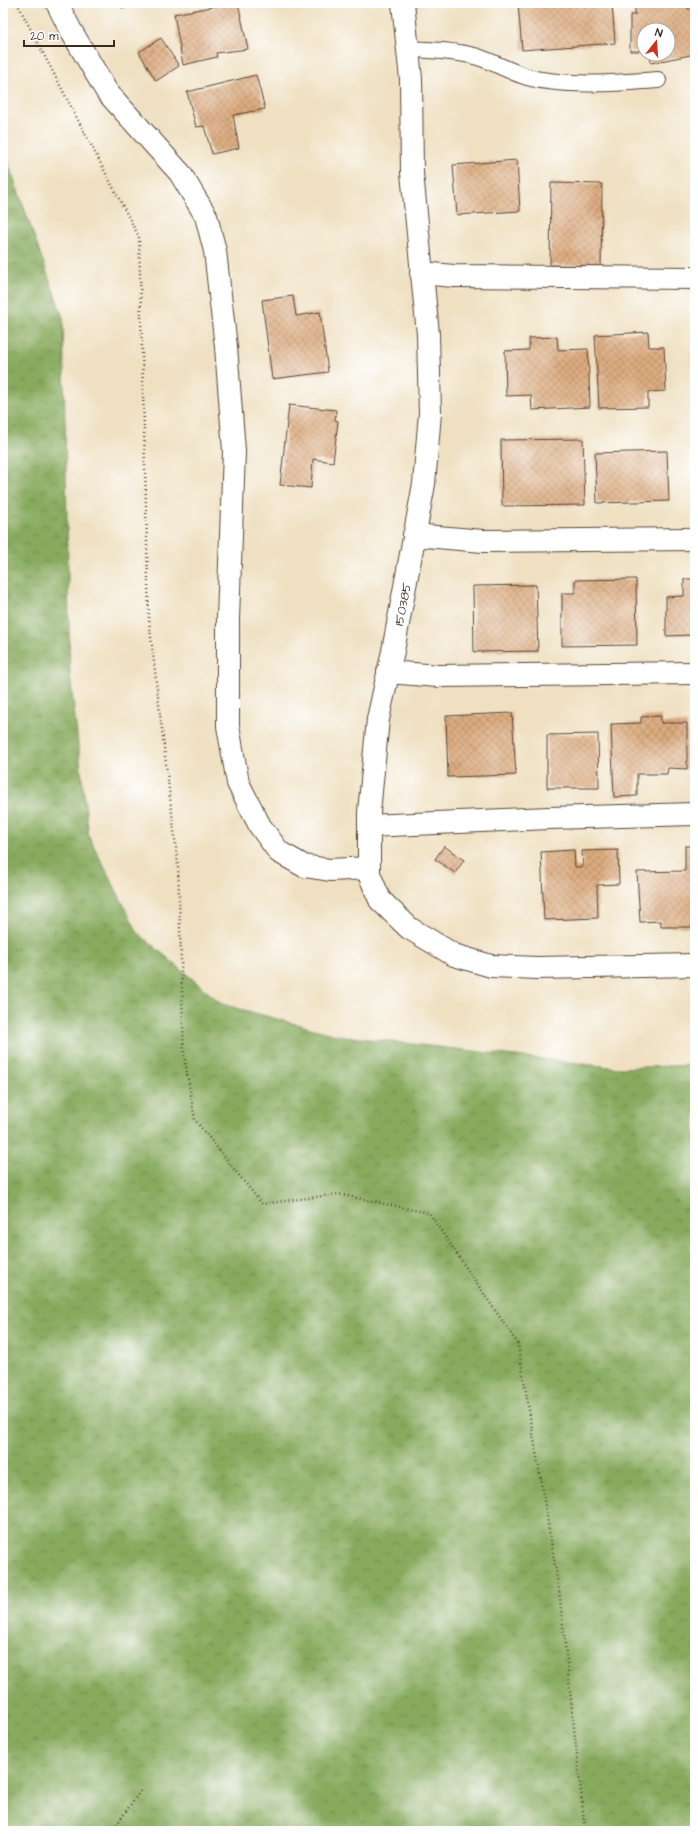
<svg xmlns="http://www.w3.org/2000/svg" width="698" height="1834" font-family="'Architects Daughter',sans-serif">
	<style>
		.forest { fill: url(#forest-crowns); stroke: #616a3e }
		.building { fill: url(#building-cross-hatch) }
		.lines { fill: none; stroke-linecap: round; stroke-linejoin: round }
		.service-casing { stroke: #564536; stroke-width: 18 }
		.minor-casing { stroke: #564536; stroke-width: 24 }
		.tertiary-casing { stroke: #564536; stroke-width: 24 }
		.path { stroke: #564536; stroke-width: 2.5; stroke-dasharray: 1 3; stroke-linecap: butt }
		.service { stroke: #fff; stroke-width: 16 }
		.minor { stroke: #fff; stroke-width: 22 }
		.tertiary { stroke: #fff; stroke-width: 22 }
		.labels { text-anchor: middle; stroke-width: 3; stroke-linejoin: round; paint-order: stroke }
		.street-label { font-size: 13px; fill: #3b2a1e; stroke: #fff }
	</style>
	<defs>
		<pattern id="forest-crowns" width="20" height="18" patternUnits="userSpaceOnUse"><rect width="20" height="18" fill="#87aa5d"/><path d="M2 6a3 3 0 1 1 6 0M12 15a3 3 0 1 1 6 0" fill="none" stroke="#708b4c"/></pattern>
		<pattern id="building-cross-hatch" width="8" height="8" patternUnits="userSpaceOnUse"><rect width="8" height="8" fill="#ddac80"/><path d="M0 0l8 8M0 8l8-8" fill="none" stroke="#b48c68"/></pattern>
	</defs>
	<rect width="100%" height="100%" fill="#fff"/>
	<filter id="ink" filterUnits="userSpaceOnUse"><feTurbulence type="fractalNoise" baseFrequency=".025" numOctaves="2"/><feDisplacementMap in="SourceGraphic" scale="8" xChannelSelector="R" yChannelSelector="G"/><feConvolveMatrix kernelMatrix="1 2 1 2 8 2 1 2 1" color-interpolation-filters="sRGB"/></filter>
	<filter id="wash" filterUnits="userSpaceOnUse"><feTurbulence type="fractalNoise" baseFrequency=".012" numOctaves="4" result="noise"/><feDisplacementMap in="SourceGraphic" scale="16" xChannelSelector="R" yChannelSelector="G"/><feGaussianBlur stdDeviation="0.9" result="paint"/><feColorMatrix in="noise" values="0 0 0 0 0 0 0 0 0 0 0 0 0 0 0 0 0 1.4 0 .05"/><feComposite in="paint" operator="in"/></filter>
	<g filter="url(#wash)">
		<rect width="100%" height="100%" fill="#efe0c1"/>
		<polygon class="forest" points="3,148 63,318 70,675 89,837 138,933 222,1004 336,1035 618,1068 695,1065 695,1831 3,1831"/>
		<g id="blocks">
			<g class="building">
				<polygon points="121,3 140,3 140,4 122,8"/>
				<polygon points="233,3 238,3 248,49 216,53 217,57 183,65 174,14"/>
				<polygon points="475,3 499,3 498,6"/>
				<polygon points="518,3 612,3 615,43 522,50"/>
				<polygon points="635,3 688,3 688,9 695,9 695,54 651,63 650,54 668,54 668,30 644,30 644,51 630,51 630,15 635,15"/>
				<polygon points="161,38 179,66 156,81 139,52"/>
				<polygon points="256,75 265,109 233,115 239,148 212,154 204,126 196,127 187,92"/>
				<polygon points="517,160 520,211 457,215 453,165"/>
				<polygon points="551,183 602,184 601,266 550,265"/>
				<polygon points="293,296 296,316 320,312 328,372 272,379 262,300"/>
				<polygon points="648,332 649,347 664,347 666,391 648,392 648,407 599,408 595,335"/>
				<polygon points="557,337 558,350 588,349 590,407 532,410 531,395 506,396 505,351 529,350 529,338"/>
				<polygon points="289,405 336,410 335,420 338,421 333,462 313,459 311,488 280,485"/>
				<polygon points="583,439 585,505 502,506 501,440"/>
				<polygon points="667,451 669,501 597,503 595,453"/>
				<polygon points="693,570 695,570 695,646 692,646 692,635 666,636 666,597 684,596 684,579 693,579"/>
				<polygon points="636,579 637,645 562,646 562,593 575,593 575,580"/>
				<polygon points="536,585 538,651 474,652 473,586"/>
				<polygon points="512,713 516,775 448,777 446,716"/>
				<polygon points="661,716 661,723 687,723 687,769 668,768 667,774 637,774 637,796 614,797 611,724 641,723 641,717"/>
				<polygon points="598,734 599,788 547,788 547,735"/>
				<polygon points="444,846 464,860 455,873 435,859"/>
				<polygon points="685,846 695,846 695,927 661,927 661,921 640,922 637,872 685,871"/>
				<polygon points="574,850 575,867 583,867 582,851 618,850 619,884 597,885 598,918 544,920 541,852"/>
			</g>
		</g>
	</g>
	<g filter="url(#ink)">
		<use href="#blocks" fill-opacity="0" stroke="#564536" stroke-width="1"/>
		<g class="lines">
			<defs>
				<path id="service" d="M 408,49 C 430,50 457,51 478,57 C 499,64 519,77 541,80 C 580,86 619,83 658,80"/>
				<g id="minor">
					<polyline points="57,3 70,29 107,92 180,173 206,216 215,251 226,347 234,451 228,619 228,726 238,783 260,826 279,852 304,866 330,870 369,868"/>
					<polyline points="421,273 454,276 695,278"/>
					<polyline points="414,535 483,541 695,539"/>
					<polyline points="388,672 438,676 695,673"/>
					<polyline points="369,826 549,818 695,814"/>
				</g>
				<polyline id="tertiary" points="403,3 411,79 412,173 428,334 430,413 424,484 393,651 378,719 369,812 369,874 380,900 409,928 454,955 491,966 537,968 695,965"/>
			</defs>
			<use href="#service" class="service-casing"/>
			<use href="#minor" class="minor-casing"/>
			<use href="#tertiary" class="tertiary-casing"/>
			<g class="path">
				<polyline points="17,3 139,237 149,620 178,865 184,1055 195,1120 262,1204 338,1194 429,1213 518,1344 559,1589 585,1829 587,1831"/>
				<polyline points="112,1831 141,1790"/>
			</g>
			<use href="#service" class="service"/>
			<use href="#minor" class="minor"/>
			<use href="#tertiary" class="tertiary"/>
		</g>
	</g>
	<g class="labels">
		<g class="street-label">
			<text transform="translate(402 604) rotate(-79)" y="5">150385</text>
		</g>
	</g>
	<rect width="698" height="1834" fill="none" stroke="#fff" stroke-width="16"/>
	<g transform="translate(656 42) rotate(17)"><circle r="19" fill="#ffffff" stroke="#b1aaa5"/>
	<path d="M0-3L7 15L0 10L-7 15Z" fill="#c8321e"/>
	<text y="-6" font-size="11" font-weight="bold" text-anchor="middle" fill="#3b2a1e">N</text>
	</g>
	<path d="M24 40v6h90v-6" fill="none" stroke="#3b2a1e" stroke-width="2"/>
	<text x="30" y="40" font-size="12" fill="#3b2a1e" stroke="#ffffff" stroke-width="3" paint-order="stroke">20 m</text>
</svg>
